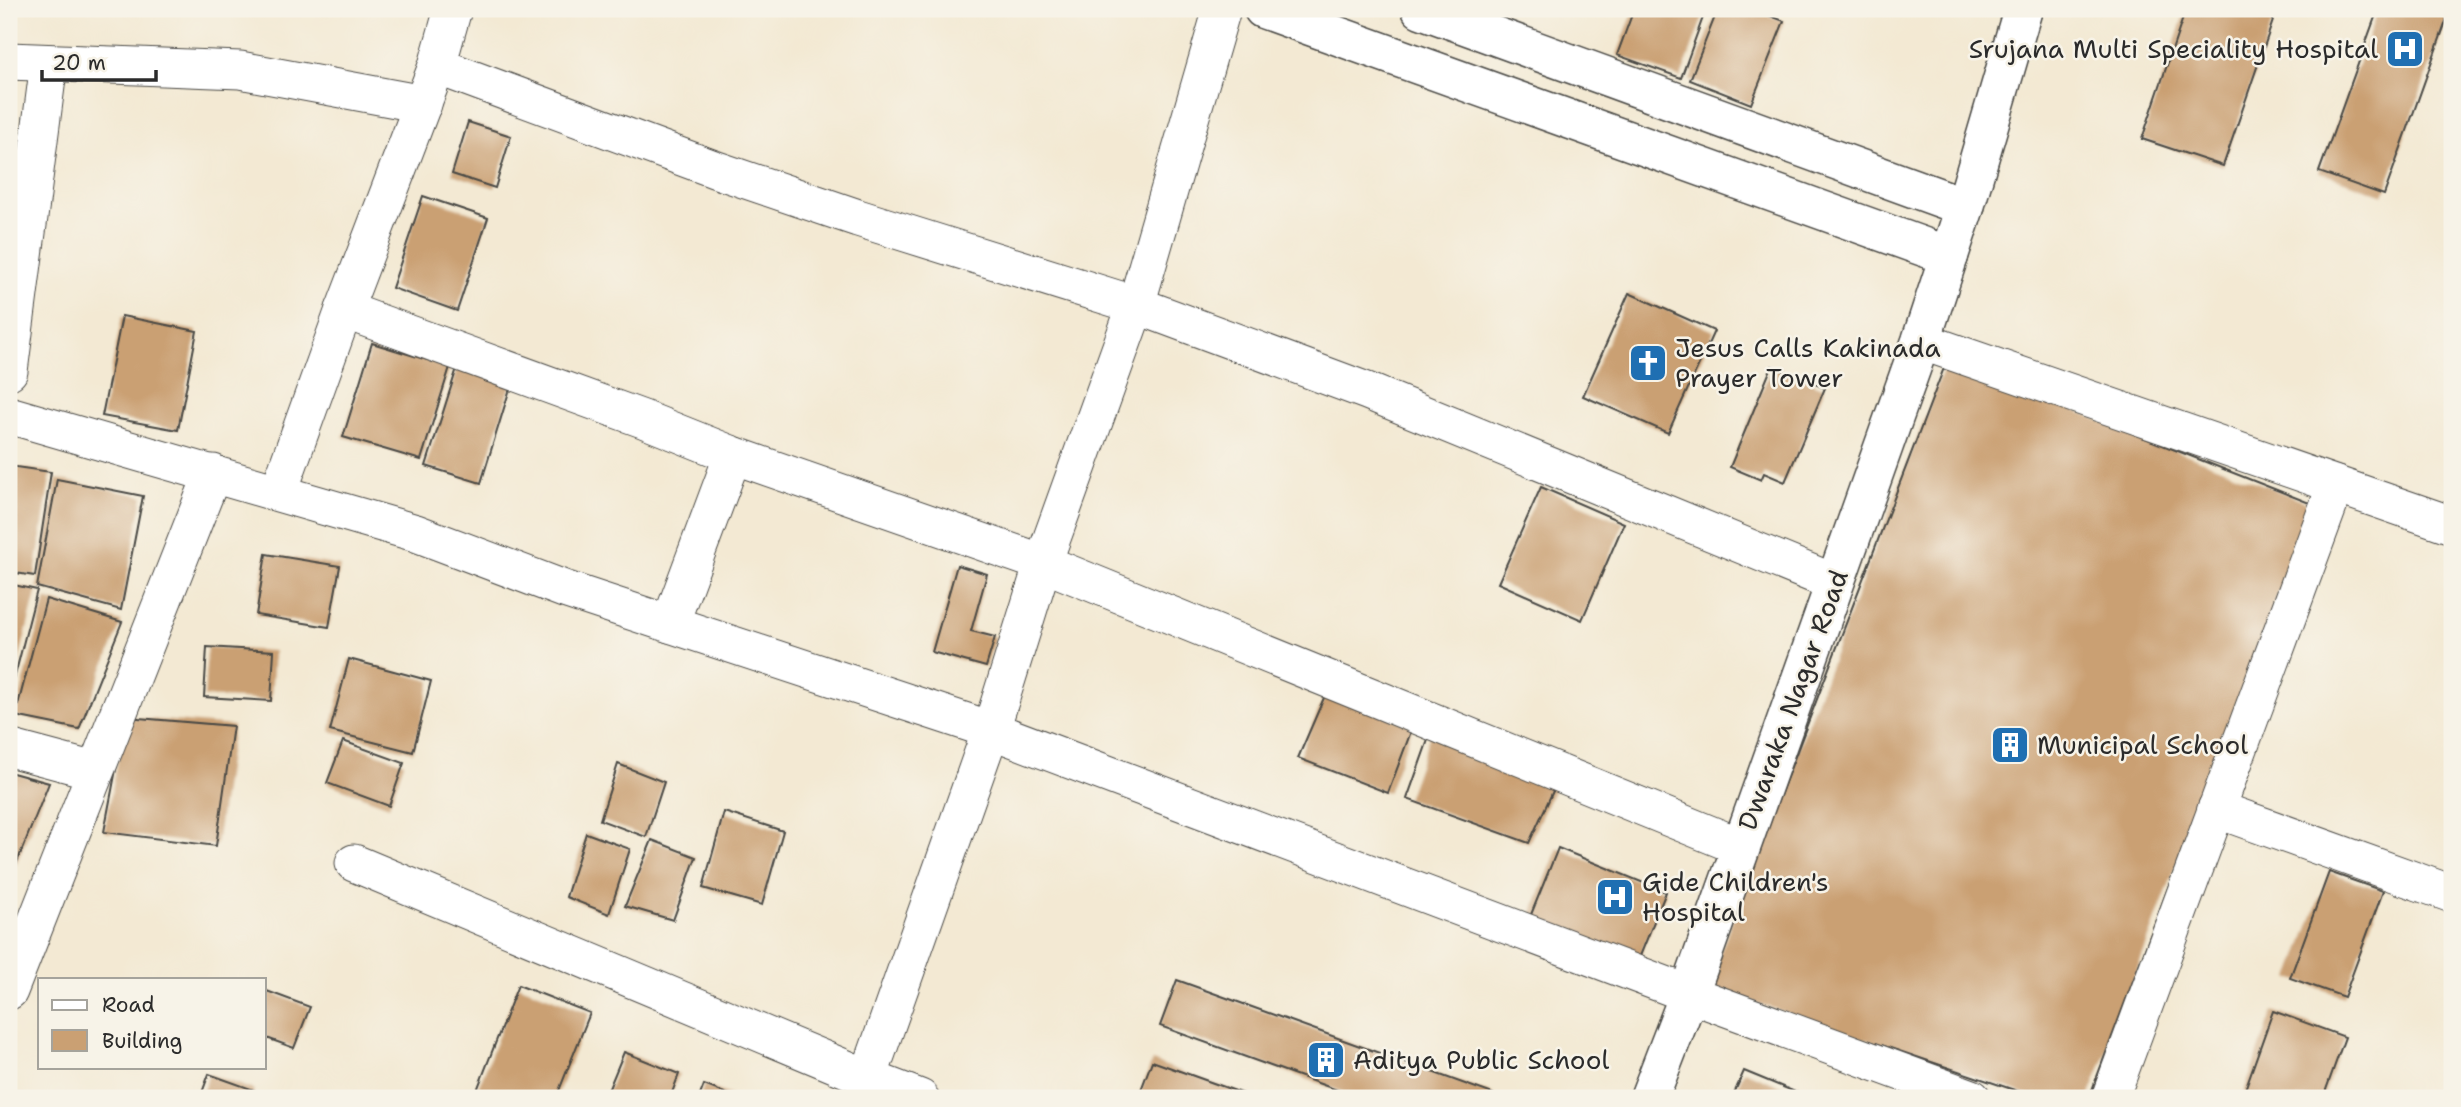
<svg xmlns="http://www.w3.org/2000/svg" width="2461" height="1107" font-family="'Shantell Sans',sans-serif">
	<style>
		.building { fill: #caa073 }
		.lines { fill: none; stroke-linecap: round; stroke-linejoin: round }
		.minor-casing { stroke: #494844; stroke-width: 39 }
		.tertiary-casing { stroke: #494844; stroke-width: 41 }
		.secondary-casing { stroke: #494844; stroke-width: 41 }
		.minor { stroke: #fff; stroke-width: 37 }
		.tertiary { stroke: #fff; stroke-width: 38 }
		.secondary { stroke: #fff; stroke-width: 38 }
		.labels { text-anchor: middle; stroke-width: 5; stroke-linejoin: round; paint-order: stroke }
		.poi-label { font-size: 26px; fill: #2b2b2b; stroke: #f7f3e8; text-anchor: start }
		.street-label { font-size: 26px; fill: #2b2b2b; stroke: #f7f3e8 }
	</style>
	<rect width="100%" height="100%" fill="#f7f3e8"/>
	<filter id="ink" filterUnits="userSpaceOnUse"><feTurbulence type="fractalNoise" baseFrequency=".0143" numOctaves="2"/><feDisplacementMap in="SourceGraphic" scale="14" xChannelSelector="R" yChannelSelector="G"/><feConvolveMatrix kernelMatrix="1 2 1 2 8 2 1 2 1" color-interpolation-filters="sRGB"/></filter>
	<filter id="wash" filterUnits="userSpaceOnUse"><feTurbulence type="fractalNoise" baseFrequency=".00686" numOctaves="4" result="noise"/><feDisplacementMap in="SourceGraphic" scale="28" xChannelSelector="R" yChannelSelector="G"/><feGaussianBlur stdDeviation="1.57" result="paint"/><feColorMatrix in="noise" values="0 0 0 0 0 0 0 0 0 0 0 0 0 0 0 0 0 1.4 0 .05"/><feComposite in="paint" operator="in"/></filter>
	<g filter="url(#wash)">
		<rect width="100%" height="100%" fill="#f3e9d3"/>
		<g id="blocks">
			<g class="building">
				<polygon points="1634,9 1706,9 1681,78 1617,55"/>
				<polygon points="1718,9 1752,9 1784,21 1751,104 1690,80"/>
				<polygon points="2186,9 2277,9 2223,166 2142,139"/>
				<polygon points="2378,9 2438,9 2449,13 2384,195 2319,172"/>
				<polygon points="468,122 511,136 495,188 452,174"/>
				<polygon points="423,196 488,218 457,311 392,288"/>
				<polygon points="1629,293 1714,331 1668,433 1583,396"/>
				<polygon points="122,316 197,331 178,430 102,416"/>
				<polygon points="372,343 450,367 421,460 343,437"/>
				<polygon points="1947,360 2312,504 2089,1098 2038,1098 1707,986"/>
				<polygon points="458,365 512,382 481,483 426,466"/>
				<polygon points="1772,366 1825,388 1785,482 1764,473 1761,480 1730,467"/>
				<polygon points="9,466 51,472 35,576 9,572"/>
				<polygon points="57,479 143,496 121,610 37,587"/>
				<polygon points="1541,487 1624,523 1582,620 1498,583"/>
				<polygon points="266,554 340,566 329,627 256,615"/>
				<polygon points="957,565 987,574 971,631 995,637 986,667 932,652"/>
				<polygon points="9,584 37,590 10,695 9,695"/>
				<polygon points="46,599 122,622 79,729 15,716"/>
				<polygon points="207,647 274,651 271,701 204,697"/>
				<polygon points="349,659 431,681 413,752 330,731"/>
				<polygon points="1326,693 1413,726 1388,793 1298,758"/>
				<polygon points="126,717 233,726 216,846 104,832"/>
				<polygon points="1433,726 1559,778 1529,843 1407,799"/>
				<polygon points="343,741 404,763 389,806 327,783"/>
				<polygon points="618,764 664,782 646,837 600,820"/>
				<polygon points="9,772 49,783 9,882"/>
				<polygon points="724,812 783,831 762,905 703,888"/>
				<polygon points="586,833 630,849 609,914 566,897"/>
				<polygon points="652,840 696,857 673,920 625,906"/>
				<polygon points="1558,848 1666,892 1638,961 1530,917"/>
				<polygon points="2329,872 2383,891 2344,997 2290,978"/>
				<polygon points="1177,980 1493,1094 1491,1098 1359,1098 1160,1026"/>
				<polygon points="518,985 590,1013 556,1098 474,1098"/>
				<polygon points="264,990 310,1007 294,1048 264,1037"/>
				<polygon points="2273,1011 2345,1037 2323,1098 2242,1098"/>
				<polygon points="624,1052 679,1074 670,1098 605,1098"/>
				<polygon points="1152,1061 1255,1098 1138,1098"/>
				<polygon points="1744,1071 1800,1094 1798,1098 1732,1098"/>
				<polygon points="209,1074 254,1090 251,1098 200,1098"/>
				<polygon points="704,1085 737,1098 699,1098"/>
			</g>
		</g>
	</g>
	<g filter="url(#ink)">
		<use href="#blocks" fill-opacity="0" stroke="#494844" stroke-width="2"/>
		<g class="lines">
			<defs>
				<g id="minor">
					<polyline points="9,61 240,70 423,104"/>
					<polyline points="437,66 714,169 858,218 1136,305 1367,391 1835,583"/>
					<polyline points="344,310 643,419 733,455 1043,563 1741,847"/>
					<polyline points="1921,341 2452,525"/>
					<polyline points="9,371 49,63"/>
					<polyline points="9,415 416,533 564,589 991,730 1689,994 1972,1098"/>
					<polyline points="279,491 344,310 437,66 453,9"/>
					<polyline points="670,624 733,455"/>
					<polyline points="9,748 95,771"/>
					<polyline points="2216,809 2452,894"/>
					<polyline points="354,863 868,1078 991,730 1043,563 1136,305 1222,9"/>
					<polyline points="9,991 213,473"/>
					<polyline points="868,1078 920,1098"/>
					<polyline points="2110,1098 2336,485"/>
				</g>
				<g id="tertiary">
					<polyline points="1263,9 1949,256"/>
					<polyline points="1421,9 1965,207"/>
				</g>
				<polyline id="secondary" points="1649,1098 1689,994 1921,341 1965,207 2023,9"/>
			</defs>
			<use href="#minor" class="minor-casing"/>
			<use href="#tertiary" class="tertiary-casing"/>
			<use href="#secondary" class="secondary-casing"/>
			<use href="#minor" class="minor"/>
			<use href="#tertiary" class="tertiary"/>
			<use href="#secondary" class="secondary"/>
		</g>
	</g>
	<defs>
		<symbol id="hospital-square" viewBox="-11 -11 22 22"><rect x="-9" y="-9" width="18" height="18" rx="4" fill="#1f6fb2" stroke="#f7f3e8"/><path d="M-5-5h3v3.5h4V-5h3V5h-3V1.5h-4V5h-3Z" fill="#fff"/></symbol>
		<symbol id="church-square" viewBox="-11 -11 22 22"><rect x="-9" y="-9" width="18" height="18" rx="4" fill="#1f6fb2" stroke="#f7f3e8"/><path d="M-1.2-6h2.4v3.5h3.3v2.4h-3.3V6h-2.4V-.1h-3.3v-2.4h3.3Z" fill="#fff"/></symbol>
		<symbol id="building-square" viewBox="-11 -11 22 22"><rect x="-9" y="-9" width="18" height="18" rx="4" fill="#1f6fb2" stroke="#f7f3e8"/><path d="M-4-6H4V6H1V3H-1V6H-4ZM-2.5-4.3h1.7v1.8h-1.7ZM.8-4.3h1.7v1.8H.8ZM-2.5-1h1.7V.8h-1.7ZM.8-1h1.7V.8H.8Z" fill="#fff"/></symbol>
	</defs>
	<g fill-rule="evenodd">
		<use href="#hospital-square" x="2383" y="27" width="44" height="44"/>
		<use href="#church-square" x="1626" y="341" width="44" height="44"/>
		<use href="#building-square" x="1988" y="723" width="44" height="44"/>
		<use href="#hospital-square" x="1593" y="875" width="44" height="44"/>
		<use href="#building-square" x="1304" y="1038" width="44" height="44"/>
	</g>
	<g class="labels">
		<g class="poi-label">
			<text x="2378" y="58" text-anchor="end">Srujana Multi Speciality Hospital</text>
			<text x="1675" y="357">Jesus Calls Kakinada<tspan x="1675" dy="30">Prayer Tower</tspan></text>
			<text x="2037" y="754">Municipal School</text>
			<text x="1642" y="891">Gide Children's<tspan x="1642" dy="30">Hospital</tspan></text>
			<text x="1353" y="1069">Aditya Public School</text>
		</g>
		<g class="street-label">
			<text transform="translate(1793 700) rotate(-70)" y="9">Dwaraka Nagar Road</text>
		</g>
	</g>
	<rect width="2461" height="1107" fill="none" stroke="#f7f3e8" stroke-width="35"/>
	<rect x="38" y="978" width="228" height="91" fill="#f7f3e8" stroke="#a5a39c" stroke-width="2"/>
	<rect x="52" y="1000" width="35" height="10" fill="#ffffff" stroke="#a5a39c" stroke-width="2"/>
	<text x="102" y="1012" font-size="21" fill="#2b2b2b">Road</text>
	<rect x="52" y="1030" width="35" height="21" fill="#caa073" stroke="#a5a39c" stroke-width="2"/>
	<text x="102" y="1048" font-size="21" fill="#2b2b2b">Building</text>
	<path d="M42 70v10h114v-10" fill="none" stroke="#2b2b2b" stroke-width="3.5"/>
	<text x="52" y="70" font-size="21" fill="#2b2b2b" stroke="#f7f3e8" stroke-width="5" paint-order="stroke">20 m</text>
</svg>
